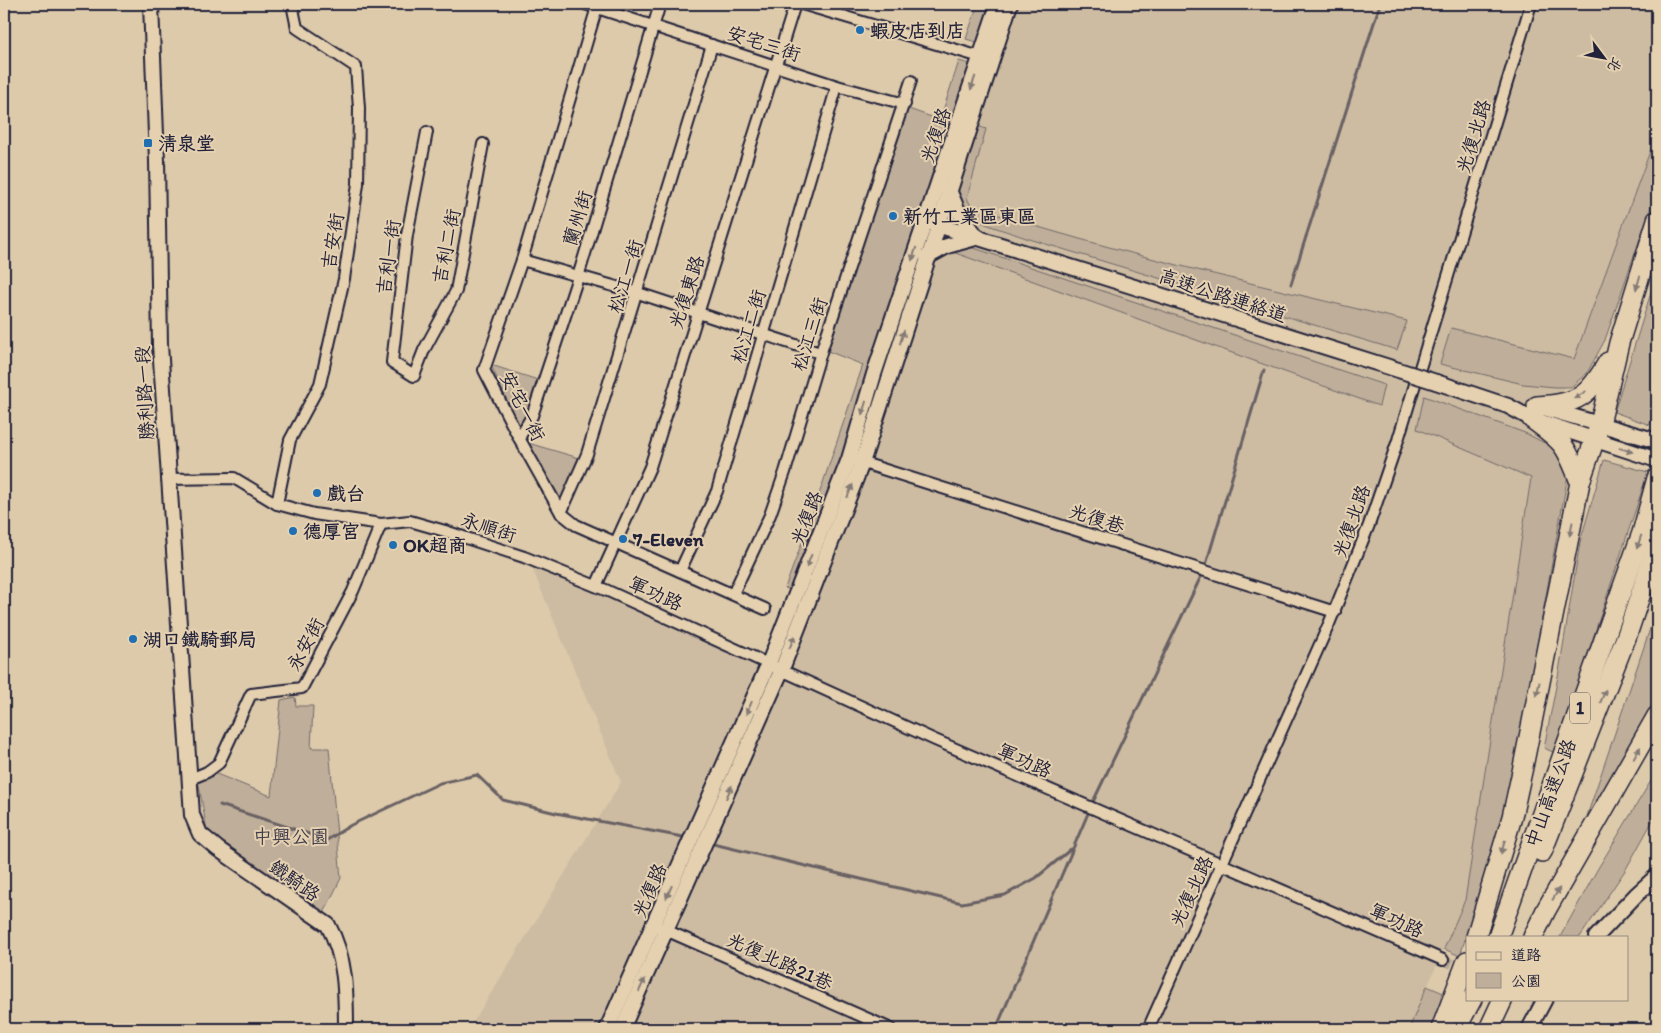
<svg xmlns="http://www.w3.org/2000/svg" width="1661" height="1033" font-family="Itim,'LXGW WenKai TC',sans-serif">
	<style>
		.built { fill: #cdbca2 }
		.green { fill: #bfae99; stroke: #70686a }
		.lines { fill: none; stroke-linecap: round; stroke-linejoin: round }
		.stream { stroke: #676064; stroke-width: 3 }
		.street-tunnel { stroke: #b8a895; stroke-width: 10; stroke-dasharray: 10 5; stroke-linecap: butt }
		.street-casing { stroke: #22223b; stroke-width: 14 }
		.secondary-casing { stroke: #22223b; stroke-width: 18 }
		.highway-casing { stroke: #22223b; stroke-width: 22 }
		.street { stroke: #e5d1b0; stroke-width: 10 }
		.secondary { stroke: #e5d1b0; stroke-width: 14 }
		.highway { stroke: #e5d1b0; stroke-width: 19 }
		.secondary-bridge-casing { stroke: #22223b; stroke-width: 18; stroke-linecap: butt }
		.secondary-bridge { stroke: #e5d1b0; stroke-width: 14 }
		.oneway { fill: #847a76 }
		.poi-dot { fill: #1f6fb2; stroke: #e5d1b0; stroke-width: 2 }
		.labels { text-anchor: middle; stroke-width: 4; stroke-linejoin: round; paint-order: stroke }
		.shield { fill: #e5d1b0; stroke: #5c565e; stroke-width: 1 }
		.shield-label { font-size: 18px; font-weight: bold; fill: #22223b }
		.poi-label { font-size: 19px; font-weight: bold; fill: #22223b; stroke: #e5d1b0; text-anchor: start }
		.street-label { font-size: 19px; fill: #22223b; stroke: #e5d1b0 }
		.park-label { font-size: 19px; fill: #413e4e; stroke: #e5d1b0 }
	</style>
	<rect width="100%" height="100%" fill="#ddcaab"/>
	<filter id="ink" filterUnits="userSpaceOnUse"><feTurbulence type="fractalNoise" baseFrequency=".02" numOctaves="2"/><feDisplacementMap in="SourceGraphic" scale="10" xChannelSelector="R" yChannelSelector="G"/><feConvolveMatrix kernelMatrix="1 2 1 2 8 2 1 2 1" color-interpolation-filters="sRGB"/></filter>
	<g filter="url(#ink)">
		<polygon class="built" points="1005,4 1657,4 1657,132 1531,477 1465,900 1409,1029 469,1029 621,782 525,551 777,663 860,458"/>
		<g class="green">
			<polygon points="978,4 996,4 983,44 966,39"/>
			<polygon points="959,61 974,65 846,458 794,591 785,588 811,518 863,365 825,350 906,108 940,120"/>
			<path d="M 975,125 L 986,129 L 967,198 L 971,206 C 1114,253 1261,285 1407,321 L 1397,350 L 1026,238 C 1010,232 990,227 975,219 C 941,200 966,152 975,125 Z"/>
			<polygon points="1657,132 1657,189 1605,340 1587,373 1571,387 1555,387 1523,384 1440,364 1451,328 1574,359"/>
			<polygon points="960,247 974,248 1384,385 1379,406 950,251"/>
			<polygon points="1657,273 1657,400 1650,425 1614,412"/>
			<polygon points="491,365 538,380 520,430"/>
			<polygon points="1424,396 1525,433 1564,453 1568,475 1510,793 1460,956 1444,949 1465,900 1531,478 1417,429"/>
			<polygon points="528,443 579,458 561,506"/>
			<polygon points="1604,460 1648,472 1555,753 1544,748 1559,671 1580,542"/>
			<polygon points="1657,608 1657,698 1611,789 1587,816"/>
			<polygon points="295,697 296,706 313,706 311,748 329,748 341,878 324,913 207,831 198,780 214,773 271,796 281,700"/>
			<polygon points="1657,771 1657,813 1626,869 1580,937 1560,937 1597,870"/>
			<polygon points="1427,986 1448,995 1435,1029 1409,1029"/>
		</g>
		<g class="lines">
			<g class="stream">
				<polyline points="1291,284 1380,4"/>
				<polyline points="220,805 327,840 351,825 440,783 477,775 503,800 556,813 688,838"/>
				<polyline points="709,843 962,903 1005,895 1036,878 1071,849"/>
				<polyline points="996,1029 1092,804 1205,568 1264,370"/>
			</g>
			<polyline class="street-tunnel" points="1443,960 1466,970"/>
			<defs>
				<g id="street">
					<polyline points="585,4 837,86 905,104"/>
					<polyline points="802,4 987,59"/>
					<polyline points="597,7 522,260 484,370 519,438 561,513 576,525 765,609"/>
					<polyline points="427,132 407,235 392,362 414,376 424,350 456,291 483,144"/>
					<polyline points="522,260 638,293 820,353"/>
					<polyline points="519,438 532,416 578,277 660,4"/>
					<polyline points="857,461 1335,612"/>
					<polyline points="167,479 234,478 277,504 314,514 381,524 410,521 445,531 524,557 608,591 935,740 1443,960"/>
					<polyline points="277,504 290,440 320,384 344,279 358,184 359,108 356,67 297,28 292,4"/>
					<polyline points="561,513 587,454 712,45"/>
					<polyline points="680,571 717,491 837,86"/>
					<polyline points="596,586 650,467 795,4"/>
					<polyline points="733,594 770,515 785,472 822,349 911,81"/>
					<polyline points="188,780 207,772 219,763 251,694 302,688 353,591 381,524"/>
					<polyline points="661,928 891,1029"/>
					<polyline points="1148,1029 1329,624 1369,525 1398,440 1531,4"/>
				</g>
				<g id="secondary">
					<path d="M 151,4 L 157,161 L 160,345 L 192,815 L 200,834 L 218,849 L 328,925 C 346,958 346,992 346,1029"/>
					<polyline points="949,190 958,211 977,237"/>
					<polyline points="931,223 1392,368"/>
					<polyline points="927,257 947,246 979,237"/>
					<polyline points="1436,382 1508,406 1532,419 1657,460"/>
					<polyline points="1544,408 1657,441"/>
					<polyline points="1596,937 1636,895 1657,876"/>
					<polyline points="607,1029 769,663 849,459 874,374 998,4"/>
					<polyline points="622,1029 782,669 862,463 1010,4"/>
					<polyline points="1529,1029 1545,999"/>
				</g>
				<g id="highway">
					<path d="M 1537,406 C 1578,404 1588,397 1608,362"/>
					<path d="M 1532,419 C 1564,442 1566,445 1580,482"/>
					<polyline points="1542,852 1627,635 1657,545"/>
					<polyline points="1476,937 1512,817 1523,767 1580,482 1600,424 1619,343 1657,220"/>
					<polyline points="1498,937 1642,533 1657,478"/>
					<polyline points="1533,937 1546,910 1657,716"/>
					<polyline points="1441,1029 1467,961"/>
					<polyline points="1456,1029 1472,999"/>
					<polyline points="1489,1029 1503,999"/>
				</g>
			</defs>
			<use href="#street" class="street-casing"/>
			<use href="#secondary" class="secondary-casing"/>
			<use href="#highway" class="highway-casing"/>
			<use href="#street" class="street"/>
			<use href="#secondary" class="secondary"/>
			<use href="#highway" class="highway"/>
			<defs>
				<polyline id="secondary-bridge" points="1392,368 1436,382"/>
			</defs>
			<use href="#secondary-bridge" class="secondary-bridge-casing"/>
			<use href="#secondary-bridge" class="secondary-bridge"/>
		</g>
		<defs><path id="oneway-solid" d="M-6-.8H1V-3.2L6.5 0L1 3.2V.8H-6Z" transform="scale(1.25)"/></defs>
		<g class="oneway">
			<use href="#oneway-solid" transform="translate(973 83) rotate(109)"/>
			<use href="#oneway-solid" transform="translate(914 254) rotate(108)"/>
			<use href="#oneway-solid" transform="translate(1638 283) rotate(107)"/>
			<use href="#oneway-solid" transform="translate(902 337) rotate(-73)"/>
			<use href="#oneway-solid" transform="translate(1580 395) rotate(148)"/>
			<use href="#oneway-solid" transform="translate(864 408) rotate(107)"/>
			<use href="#oneway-solid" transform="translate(1626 450) rotate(17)"/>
			<use href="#oneway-solid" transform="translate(850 491) rotate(-67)"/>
			<use href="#oneway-solid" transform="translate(1571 529) rotate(102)"/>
			<use href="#oneway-solid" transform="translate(1639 542) rotate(109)"/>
			<use href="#oneway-solid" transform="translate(809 561) rotate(111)"/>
			<use href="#oneway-solid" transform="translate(792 642) rotate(-69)"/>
			<use href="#oneway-solid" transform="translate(1538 689) rotate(102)"/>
			<use href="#oneway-solid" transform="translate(1603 696) rotate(-68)"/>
			<use href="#oneway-solid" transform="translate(749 708) rotate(114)"/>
			<use href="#oneway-solid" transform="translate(1637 753) rotate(-61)"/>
			<use href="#oneway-solid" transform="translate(729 792) rotate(-66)"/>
			<use href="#oneway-solid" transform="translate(1503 847) rotate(107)"/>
			<use href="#oneway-solid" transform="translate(669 892) rotate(114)"/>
			<use href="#oneway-solid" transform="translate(1556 894) rotate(-59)"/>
			<use href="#oneway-solid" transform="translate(642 985) rotate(-65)"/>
		</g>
	</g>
	<g class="poi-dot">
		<circle cx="860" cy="30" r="5"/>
		<rect x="143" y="138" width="10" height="10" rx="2.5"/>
		<circle cx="893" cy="216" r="5"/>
		<circle cx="317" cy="493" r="5"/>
		<circle cx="293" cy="531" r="5"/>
		<circle cx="623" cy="539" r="5"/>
		<circle cx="393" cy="545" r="5"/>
		<circle cx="133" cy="639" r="5"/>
	</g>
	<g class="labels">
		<rect class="shield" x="1570" y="692.5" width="20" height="31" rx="4"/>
		<g class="shield-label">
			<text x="1580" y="714">1</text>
		</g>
		<g class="poi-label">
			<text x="870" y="37">蝦皮店到店</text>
			<text x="158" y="150">清泉堂</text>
			<text x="903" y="223">新竹工業區東區</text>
			<text x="327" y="500">戲台</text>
			<text x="303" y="538">德厚宮</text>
			<text x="633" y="546">7-Eleven</text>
			<text x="403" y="552">OK超商</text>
			<text x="143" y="646">湖口鐵騎郵局</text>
		</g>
		<g class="street-label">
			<text transform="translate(764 43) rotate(18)" y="7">安宅三街</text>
			<text transform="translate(935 135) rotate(-71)" y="7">光復路</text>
			<text transform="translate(1473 136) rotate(-73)" y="7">光復北路</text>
			<text transform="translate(577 218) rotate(-73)" y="7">蘭州街</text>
			<text transform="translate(332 241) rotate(-81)" y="7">吉安街</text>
			<text transform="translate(446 246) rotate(-79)" y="7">吉利二街</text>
			<text transform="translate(388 257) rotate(-82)" y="7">吉利一街</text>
			<text transform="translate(625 276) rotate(-73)" y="7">松江一街</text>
			<text transform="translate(686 292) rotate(-72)" y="7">光復東路</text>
			<text transform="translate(1223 295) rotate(18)" y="7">高速公路連絡道</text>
			<text transform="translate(748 326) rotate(-73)" y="7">松江二街</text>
			<text transform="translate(809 334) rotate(-72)" y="7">松江三街</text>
			<text transform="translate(144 393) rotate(-93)" y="7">勝利路一段</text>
			<text transform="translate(523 406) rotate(63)" y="7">安宅一街</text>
			<text transform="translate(806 518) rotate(-69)" y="7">光復路</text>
			<text transform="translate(1097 518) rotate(17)" y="7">光復巷</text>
			<text transform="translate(1351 521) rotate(-70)" y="7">光復北路</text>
			<text transform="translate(489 527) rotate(18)" y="7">永順街</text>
			<text transform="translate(656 593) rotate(24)" y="7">軍功路</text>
			<text transform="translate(305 644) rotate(-62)" y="7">永安街</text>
			<text transform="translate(1025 760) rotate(24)" y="7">軍功路</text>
			<text transform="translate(1550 793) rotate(-70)" y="7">中山高速公路</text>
			<text transform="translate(295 880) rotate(35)" y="7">鐵騎路</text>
			<text transform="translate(649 890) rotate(-66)" y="7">光復路</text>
			<text transform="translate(1191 891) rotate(-65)" y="7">光復北路</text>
			<text transform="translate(1397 920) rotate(24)" y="7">軍功路</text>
			<text transform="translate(780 961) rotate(24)" y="7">光復北路21巷</text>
		</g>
		<g class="park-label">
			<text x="291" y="843">中興公園</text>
		</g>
	</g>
	<rect width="1661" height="1033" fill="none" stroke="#e5d1b0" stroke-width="20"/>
	<rect x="10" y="10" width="1641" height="1013" fill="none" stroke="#22223b" stroke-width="2" filter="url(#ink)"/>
	<rect x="1466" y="936" width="162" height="65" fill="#e5d1b0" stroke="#978b81"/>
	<rect x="1476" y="952" width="25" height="8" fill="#e5d1b0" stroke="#978b81"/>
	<text x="1511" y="960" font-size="15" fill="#22223b">道路</text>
	<rect x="1476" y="973" width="25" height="15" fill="#bfae99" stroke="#978b81"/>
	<text x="1511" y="986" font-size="15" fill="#22223b">公園</text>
	<g transform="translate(1604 58) rotate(122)" stroke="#e5d1b0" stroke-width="4" paint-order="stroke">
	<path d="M0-4L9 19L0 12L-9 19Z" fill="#22223b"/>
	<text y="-8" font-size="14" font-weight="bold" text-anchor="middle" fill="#22223b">北</text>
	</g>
</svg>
